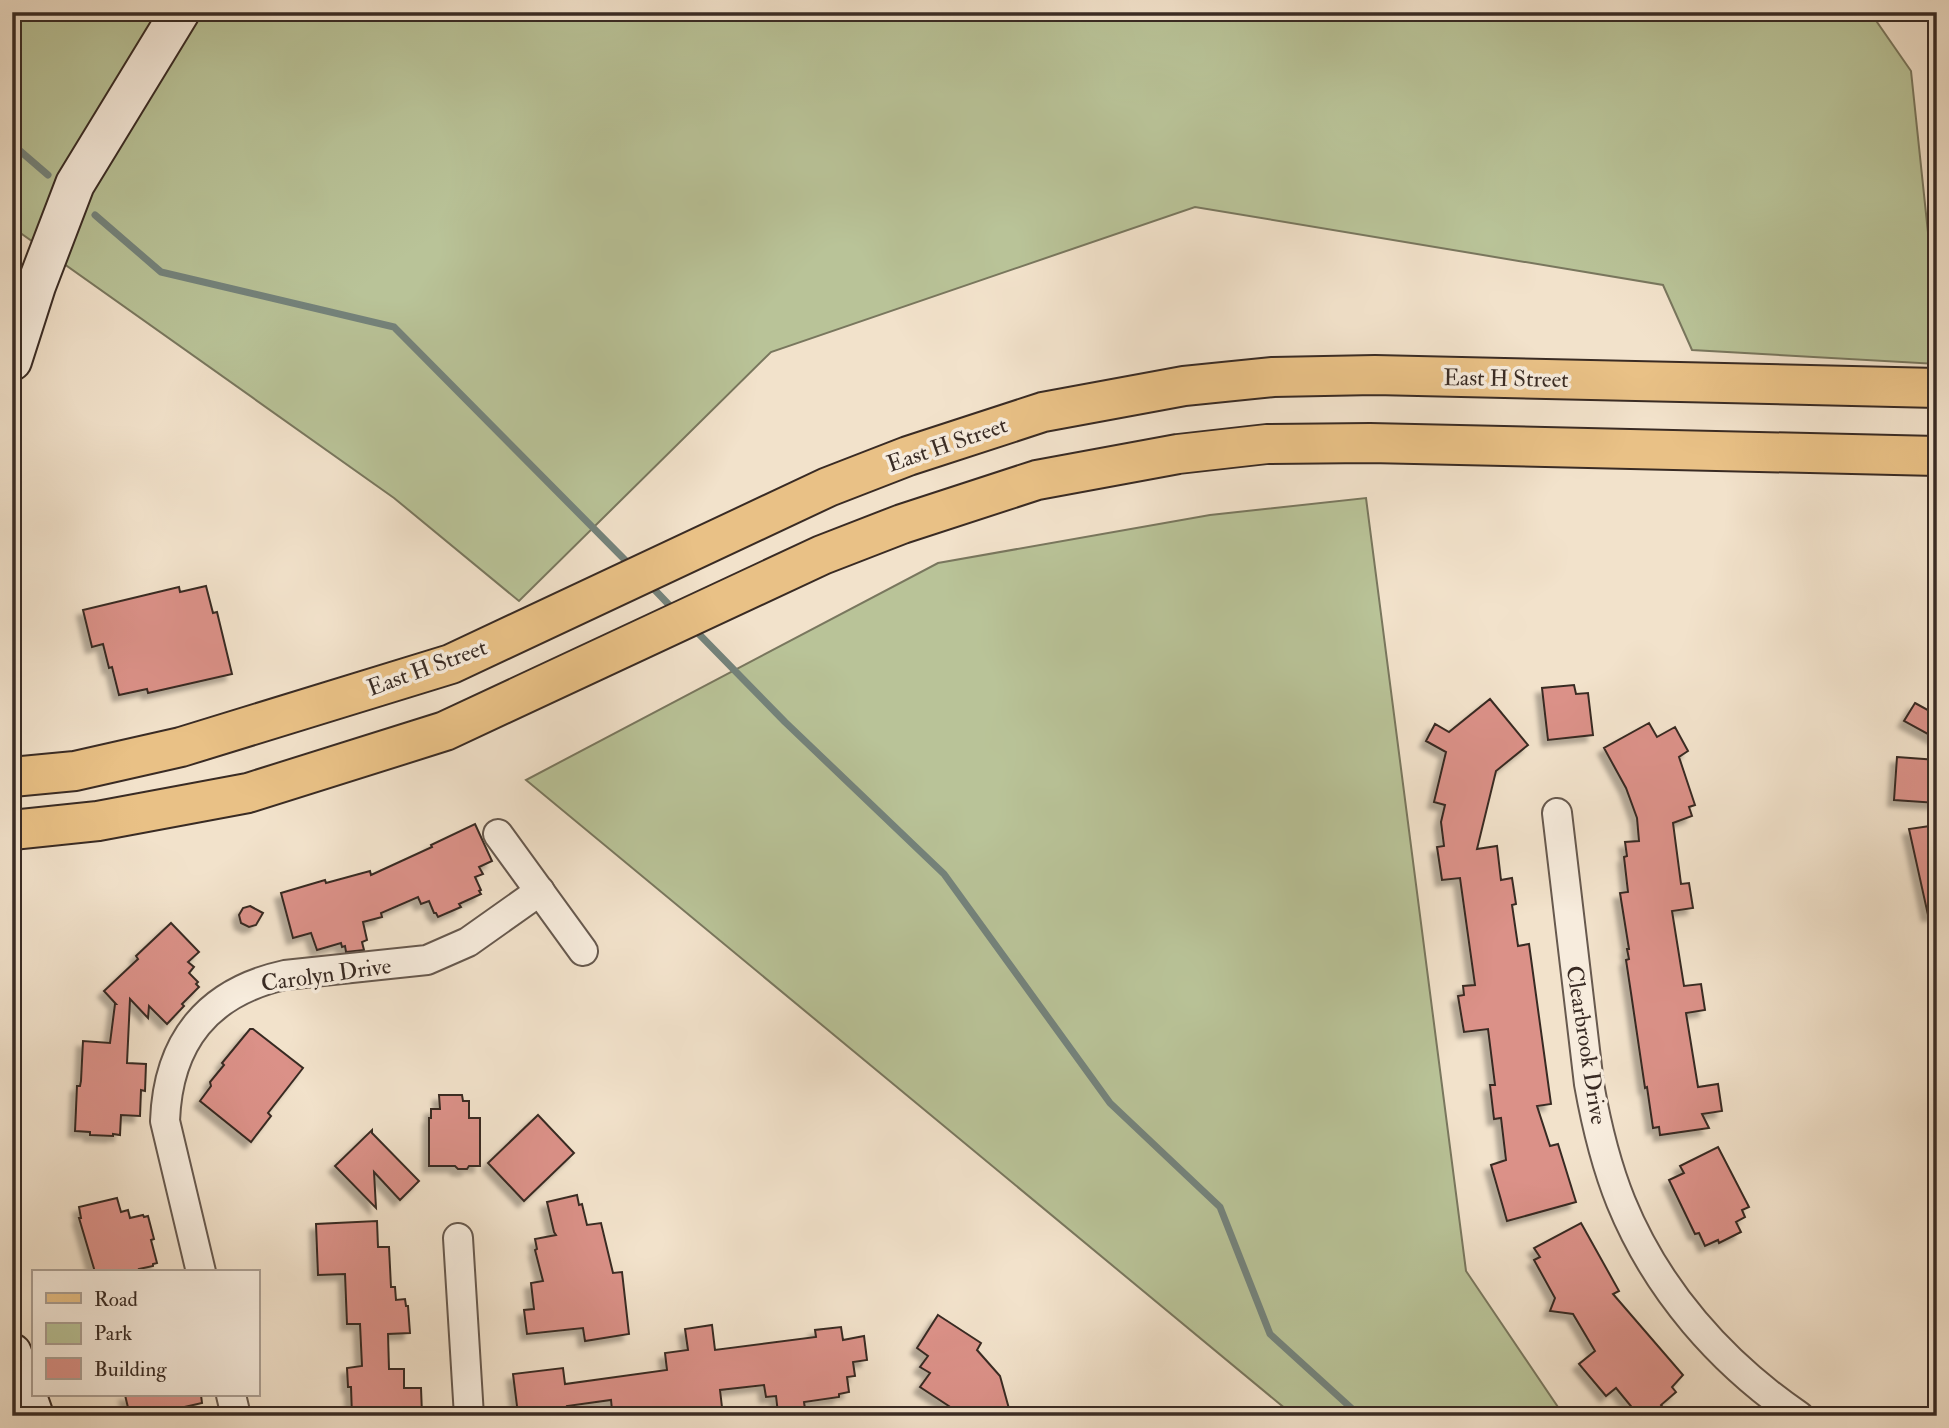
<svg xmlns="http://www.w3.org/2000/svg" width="1949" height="1428" font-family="'IM FELL Double Pica',serif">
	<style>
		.green { fill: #b9c398; stroke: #79775e; stroke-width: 2 }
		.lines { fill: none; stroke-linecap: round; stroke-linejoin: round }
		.stream { stroke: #74837c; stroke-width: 7 }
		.building { fill: #db9188; stroke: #392b24; stroke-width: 2; filter: url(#shadow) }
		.street-casing { stroke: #67594e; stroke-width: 32 }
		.secondary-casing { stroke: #392b24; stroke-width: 42 }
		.primary-casing { stroke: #392b24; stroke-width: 42 }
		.street { stroke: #f7ecdd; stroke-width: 28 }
		.secondary { stroke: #f7ecdd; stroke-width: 38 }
		.primary { stroke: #e9c186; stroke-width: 38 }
		.labels { text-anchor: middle; stroke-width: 7; stroke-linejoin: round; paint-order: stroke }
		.street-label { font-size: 23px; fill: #392b24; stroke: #f7ecdd }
	</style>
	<defs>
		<filter id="shadow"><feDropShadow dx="-6" dy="6" stdDeviation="2" flood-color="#0004"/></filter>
	</defs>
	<rect width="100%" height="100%" fill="#f2e2cb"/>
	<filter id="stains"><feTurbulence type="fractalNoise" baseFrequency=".00286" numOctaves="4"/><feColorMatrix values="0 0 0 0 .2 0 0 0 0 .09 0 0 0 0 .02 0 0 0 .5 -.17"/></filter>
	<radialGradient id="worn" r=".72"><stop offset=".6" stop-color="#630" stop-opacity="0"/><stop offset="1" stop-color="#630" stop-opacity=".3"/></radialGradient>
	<g class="green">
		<polygon points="12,12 1870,12 1911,71 1937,318 1937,364 1692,350 1663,285 1195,207 771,352 519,601 394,498 12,227"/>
		<polygon points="1366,498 1466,1271 1564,1416 1286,1416 1287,1410 526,780 938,563 1210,515"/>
	</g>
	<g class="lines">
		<g class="stream">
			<polyline points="12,144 48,175"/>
			<polyline points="95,215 161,272 394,327 629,564"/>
			<polyline points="651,586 673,609"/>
			<polyline points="695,630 785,722 944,874 1110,1103 1220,1207 1270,1334 1360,1416"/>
		</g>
	</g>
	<g class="building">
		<polygon points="206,586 213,613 217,612 232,674 148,693 147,689 119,695 112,667 109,668 103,644 92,647 83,610 179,587 180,592"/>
		<polygon points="1574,685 1576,694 1588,693 1593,735 1548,740 1542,688"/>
		<polygon points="1490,699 1528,745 1496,771 1477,849 1497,846 1501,880 1512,878 1516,904 1512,905 1518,946 1529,944 1551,1104 1537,1106 1550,1146 1558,1144 1576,1202 1507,1221 1491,1165 1506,1160 1501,1118 1494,1119 1490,1085 1495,1085 1488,1029 1464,1032 1458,996 1464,995 1463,986 1475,985 1460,878 1442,880 1437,847 1444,846 1441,822 1445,805 1434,802 1446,752 1426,741 1435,724 1449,732"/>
		<polygon points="1915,703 1937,715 1937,739 1904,721"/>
		<polygon points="1649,723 1657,737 1675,727 1688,751 1679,757 1695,805 1689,807 1692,816 1673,823 1681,884 1689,883 1693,908 1672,911 1684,986 1701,984 1705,1010 1686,1013 1698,1087 1718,1084 1722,1111 1702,1114 1709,1128 1660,1135 1659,1127 1653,1128 1647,1087 1645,1088 1631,993 1626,960 1629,959 1627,949 1629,949 1620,893 1628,892 1624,857 1627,856 1625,842 1639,841 1637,818 1626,788 1604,748"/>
		<polygon points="1897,757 1937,760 1937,803 1894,800"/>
		<polygon points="475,824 492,861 479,867 483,874 475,877 481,890 479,891 481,894 459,904 461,907 438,917 436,913 434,913 429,901 421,904 418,897 381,913 382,917 363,922 367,940 362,942 364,950 346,952 345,946 342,947 341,943 317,950 311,933 293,938 281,893 325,880 326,883 370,871 371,875 432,847 431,845"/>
		<polygon points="1937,825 1937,914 1928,915 1909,829"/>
		<polygon points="250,906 263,913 256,925 249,927 241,923 239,915 243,908"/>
		<polygon points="171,923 199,952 188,962 194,967 189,973 198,982 196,984 199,987 182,1004 184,1006 167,1024 149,1006 148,1018 130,999 127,1063 146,1064 145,1091 141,1090 140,1116 121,1115 120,1135 113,1134 113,1136 90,1135 90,1132 75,1131 77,1086 80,1086 81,1081 83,1041 110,1043 115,1004 116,1004 104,991 138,959 136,956"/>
		<polygon points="250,1029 253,1029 303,1068 268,1113 271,1116 251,1142 200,1101 211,1086 210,1082 224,1065 222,1063"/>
		<polygon points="439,1095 462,1095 463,1101 469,1101 469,1118 480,1118 480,1166 469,1166 467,1169 458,1169 455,1166 429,1166 429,1118 431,1118 431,1109 440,1109"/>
		<polygon points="538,1115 574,1153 524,1201 488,1163"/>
		<polygon points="372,1130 372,1133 419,1181 400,1200 374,1172 376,1208 335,1166"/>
		<polygon points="1718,1147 1749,1207 1742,1210 1745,1217 1736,1222 1741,1232 1719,1243 1718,1240 1705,1246 1699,1233 1695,1234 1669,1180 1684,1173 1680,1166"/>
		<polygon points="577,1195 579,1205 582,1204 587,1225 601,1223 613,1273 622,1272 629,1334 585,1341 583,1328 527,1334 524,1310 534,1309 531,1283 543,1281 535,1250 537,1249 535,1239 556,1235 554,1232 547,1202"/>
		<polygon points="117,1198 121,1212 128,1210 130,1218 143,1215 144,1217 148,1216 154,1239 151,1240 157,1263 153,1264 153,1266 139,1269 140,1272 95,1272 79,1218 81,1218 79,1207"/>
		<polygon points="377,1221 378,1247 389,1247 391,1287 395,1287 396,1300 405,1299 406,1306 408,1306 410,1333 388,1334 389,1369 404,1369 404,1388 421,1388 422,1414 352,1416 351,1387 348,1387 347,1368 362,1366 360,1324 347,1324 345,1274 318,1275 316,1224"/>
		<polygon points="1581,1223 1619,1291 1613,1294 1683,1375 1672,1387 1676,1392 1661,1405 1670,1416 1639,1416 1616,1388 1606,1396 1579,1364 1595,1351 1573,1314 1550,1311 1555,1298 1534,1260 1540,1257 1534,1248"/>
		<polygon points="938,1315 981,1343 977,1350 1000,1376 1011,1416 964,1416 920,1387 930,1373 920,1367 928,1356 917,1348"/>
		<polygon points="712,1325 715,1350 816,1337 815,1330 841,1327 843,1340 864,1336 867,1360 853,1362 855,1376 847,1377 849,1392 839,1394 839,1397 804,1402 805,1409 778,1413 776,1396 766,1397 764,1385 720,1390 723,1416 699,1416 698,1409 646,1416 620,1416 619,1409 612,1410 611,1400 567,1406 569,1416 531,1416 531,1413 518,1414 513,1374 563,1368 565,1384 667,1370 665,1353 688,1350 685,1329"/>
		<polygon points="125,1395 201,1395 202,1403 145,1416 130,1416"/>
	</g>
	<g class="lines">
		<defs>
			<g id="street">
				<path d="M 1557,813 L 1589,1084 C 1596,1123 1606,1165 1621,1202 C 1657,1290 1721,1363 1799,1416"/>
				<polyline points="498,834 583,951"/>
				<polyline points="458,1238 469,1416"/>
				<path d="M 201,1272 L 165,1121 C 168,1041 208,992 285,975 L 427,960 L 468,942 L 540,891"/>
				<polyline points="231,1395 236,1416"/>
			</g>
			<g id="secondary">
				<polyline points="12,361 36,286 75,184 180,12"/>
				<polyline points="12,1353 34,1416"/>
			</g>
			<g id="primary">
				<polyline points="12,777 75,771 181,747 451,664 828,487 908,456 1043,412 1184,386 1273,377 1375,375 1937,388"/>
				<polyline points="12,830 98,821 248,793 445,731 822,555 902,524 1037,480 1178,454 1267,444 1370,443 1937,456"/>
			</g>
		</defs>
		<use href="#street" class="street-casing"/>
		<use href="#secondary" class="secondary-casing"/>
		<use href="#primary" class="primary-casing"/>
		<use href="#street" class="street"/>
		<use href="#secondary" class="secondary"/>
		<use href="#primary" class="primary"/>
	</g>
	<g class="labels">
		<g class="street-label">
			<text transform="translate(1506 378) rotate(1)" y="8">East H Street</text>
			<text transform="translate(947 444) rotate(-19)" y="8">East H Street</text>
			<text transform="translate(427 667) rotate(-20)" y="8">East H Street</text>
			<text transform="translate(326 974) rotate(-8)" y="8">Carolyn Drive</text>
			<text transform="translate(1587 1045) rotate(81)" y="8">Clearbrook Drive</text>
		</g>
	</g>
	<rect width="1949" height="1428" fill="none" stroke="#f2e2cb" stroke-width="42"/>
	<rect x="14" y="14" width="1921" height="1400" fill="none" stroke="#392b24" stroke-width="3.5"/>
	<rect x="21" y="21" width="1907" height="1386" fill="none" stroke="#392b24" stroke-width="2"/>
	<rect x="32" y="1270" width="228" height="126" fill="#f7ecdd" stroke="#ab9f93" stroke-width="2"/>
	<rect x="46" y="1293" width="35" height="10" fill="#e9c186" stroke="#ab9f93" stroke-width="2"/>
	<text x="94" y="1306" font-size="21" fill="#392b24">Road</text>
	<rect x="46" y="1323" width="35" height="21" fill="#b9c398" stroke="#ab9f93" stroke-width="2"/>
	<text x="94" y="1340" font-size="21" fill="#392b24">Park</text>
	<rect x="46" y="1358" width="35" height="21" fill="#db9188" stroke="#ab9f93" stroke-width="2"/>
	<text x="94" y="1376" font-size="21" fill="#392b24">Building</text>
	<rect width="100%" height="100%" filter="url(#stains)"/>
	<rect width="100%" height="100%" fill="url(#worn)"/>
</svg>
